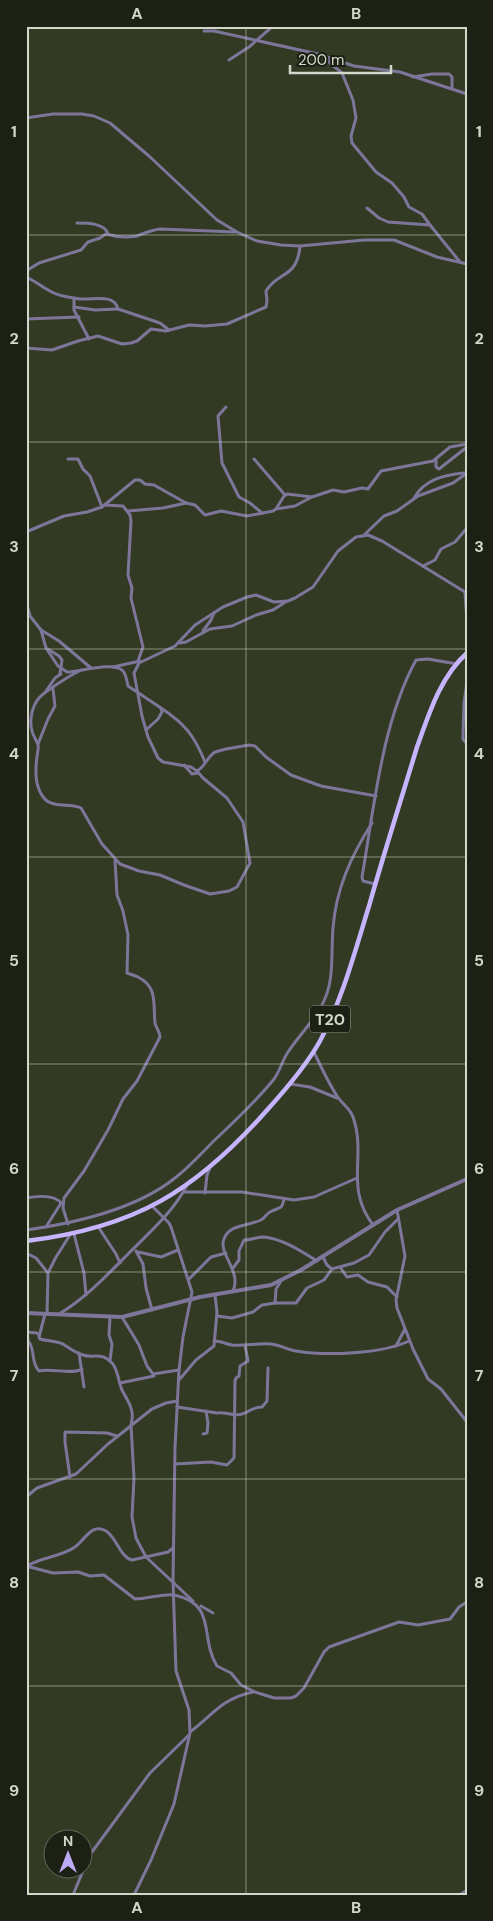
<svg xmlns="http://www.w3.org/2000/svg" width="493" height="1921" font-family="'DM Sans',sans-serif">
	<style>
		.lines { fill: none; stroke-linecap: round; stroke-linejoin: round }
		.minor { stroke: #7e769a; stroke-width: 3 }
		.tertiary { stroke: #7e769a; stroke-width: 4 }
		.primary { stroke: #c6b4fe; stroke-width: 4.5 }
		.grid { fill: none; stroke: #d1d7c9; stroke-width: 1; stroke-opacity: 0.55 }
		.labels { text-anchor: middle; stroke-width: 4; stroke-linejoin: round; paint-order: stroke }
		.shield { fill: #1c2015; stroke: #9ba093; stroke-width: 1 }
		.shield-label { font-size: 16px; font-weight: bold; fill: #d1d7c9 }
		.neatline { fill: none; stroke: #d1d7c9; stroke-width: 2 }
		.grid-label { font-size: 16px; text-anchor: middle; font-weight: bold; fill: #d1d7c9 }
	</style>
	<rect width="100%" height="100%" fill="#323a23"/>
	<g class="lines">
		<g class="minor">
			<polyline points="204,31 214,31 318,54 354,66 400,72 467,94"/>
			<polyline points="326,57 330,63 342,73 353,100 356,118 351,136 352,143 376,172 392,183 404,197 409,207 422,214 430,225"/>
			<polyline points="229,60 249,47 273,26"/>
			<polyline points="413,77 432,74 449,74 452,77 452,88"/>
			<polyline points="26,118 53,114 82,114 94,116 110,123 149,156 217,220 237,232 257,241 281,245 300,246 364,240 394,240 437,257 467,264"/>
			<polyline points="367,208 379,218 388,222 430,225 460,262"/>
			<path d="M 77,223 C 87,223 105,223 108,234"/>
			<path d="M 26,271 L 39,263 L 81,250 L 88,242 L 100,238 L 106,234 C 116,237 127,238 137,236 C 145,233 151,230 160,229 L 235,232"/>
			<path d="M 26,277 C 35,281 42,287 50,291 C 59,297 70,297 80,299 C 93,300 114,293 118,309 L 160,323 L 169,330"/>
			<polyline points="74,298 74,310 89,339"/>
			<polyline points="74,307 95,310 118,309"/>
			<polyline points="26,319 79,317"/>
			<path d="M 26,348 L 52,350 L 78,341 L 98,336 L 122,344 L 131,343 L 137,341 L 151,329 L 166,331 L 189,325 L 205,326 L 227,324 L 266,307 L 267,301 L 266,291 C 278,271 297,279 300,246"/>
			<polyline points="226,407 218,416 222,463 239,497 250,503 262,513"/>
			<polyline points="68,459 78,459 83,469 90,476 102,507"/>
			<polyline points="254,459 285,495"/>
			<polyline points="436,460 436,467 439,469 467,447"/>
			<path d="M 414,498 C 425,479 444,475 464,473"/>
			<polyline points="105,505 123,506 130,515 131,521 128,575 132,588 131,598 143,647 138,661"/>
			<polyline points="276,509 295,506 310,498"/>
			<polyline points="128,511 163,508 186,503"/>
			<polyline points="26,532 64,516 87,512 102,507 135,480 140,480 145,484 154,485 186,503 195,505 205,515 221,511 247,516 273,511 276,509 284,496 287,494 312,497 333,490 344,492 362,488 368,489 381,471 433,461 450,447 467,444"/>
			<polyline points="365,534 384,516 397,511 418,496 453,483 467,473"/>
			<polyline points="423,566 435,560 441,549 455,542 467,528"/>
			<path d="M 26,601 L 30,616 L 41,630 L 46,648 L 58,666 L 67,672 C 79,672 114,661 123,671 C 126,674 127,682 128,686 L 161,708 L 162,712 L 158,719 L 146,730"/>
			<polyline points="41,630 59,641 91,668"/>
			<polyline points="203,631 211,620 214,613"/>
			<polyline points="180,643 186,642 210,629 232,626 256,615 273,610 287,601"/>
			<polyline points="46,648 59,656 62,660 60,674"/>
			<polyline points="113,667 140,661"/>
			<path d="M 81,670 C 71,675 45,691 39,698 C 32,706 29,721 32,731 C 33,736 37,741 38,745 C 39,749 37,753 37,757 C 35,771 35,791 47,801 C 57,808 70,803 81,808 L 102,844 L 120,864 L 139,871 L 160,875 L 184,885 L 210,894 L 229,891 L 237,887 L 250,863 L 243,822 L 227,798 L 203,778 L 197,771 L 191,767 L 163,762 L 158,758 L 148,737 L 142,716 L 134,673 L 139,663 L 175,646 L 195,625 L 223,607 L 247,597 L 256,595 L 274,602 L 288,601 L 295,598 L 313,587 L 338,551 L 356,537 L 368,535 L 382,541 L 465,592 L 467,623"/>
			<polyline points="467,682 464,703 463,735 463,739 467,744"/>
			<polyline points="46,691 55,678 61,674"/>
			<path d="M 161,708 C 185,724 194,735 205,762"/>
			<polyline points="38,744 48,719 55,706 53,689"/>
			<polyline points="184,765 192,774 198,773"/>
			<path d="M 197,771 C 205,767 207,757 215,752 L 226,749 L 249,745 L 255,746 L 266,757 L 291,775 L 321,786 L 376,796"/>
			<path d="M 375,884 L 363,881 L 362,877 C 374,808 382,722 416,660 L 428,659 L 457,664"/>
			<path d="M 314,1052 C 321,1067 328,1082 337,1096 C 342,1104 350,1108 353,1117 C 367,1157 344,1186 373,1225"/>
			<polyline points="290,1084 310,1087 337,1098"/>
			<polyline points="184,1192 242,1192 294,1200 314,1197 357,1178"/>
			<polyline points="205,1193 207,1175 210,1168"/>
			<path d="M 26,1198 C 37,1196 55,1194 62,1204"/>
			<polyline points="397,1210 405,1256 396,1300 397,1308 413,1349 428,1379 441,1389 467,1422"/>
			<path d="M 68,1224 L 63,1208 L 64,1198 L 84,1171 L 108,1130 L 123,1099 L 137,1081 L 160,1037 C 160,1031 156,1029 155,1023 C 153,1004 158,987 138,977 C 134,975 130,974 127,973 L 128,935 L 123,911 L 117,895 L 115,860"/>
			<polyline points="46,1227 61,1203"/>
			<polyline points="99,1228 116,1254 120,1263"/>
			<path d="M 26,1230 C 76,1223 135,1210 175,1178 C 191,1166 204,1150 219,1136 C 237,1119 258,1099 274,1079 C 280,1071 282,1061 288,1052 C 300,1034 318,1017 326,996 C 334,976 331,950 333,928 C 336,889 351,856 372,823"/>
			<polyline points="74,1234 84,1273 86,1295"/>
			<polyline points="136,1251 143,1264 146,1288 152,1310"/>
			<polyline points="138,1252 161,1257 178,1250"/>
			<polyline points="26,1253 36,1258 48,1273"/>
			<polyline points="323,1257 327,1265 332,1269 354,1263 369,1255 385,1232 398,1219"/>
			<polyline points="340,1267 347,1277 358,1275 368,1282 387,1287 397,1297"/>
			<path d="M 233,1268 L 239,1260 L 239,1251 L 244,1240 C 251,1240 257,1237 264,1237 C 283,1239 301,1251 317,1261"/>
			<polyline points="189,1279 211,1257 226,1253"/>
			<polyline points="281,1281 276,1289 275,1303 296,1303 307,1288 324,1280 332,1269"/>
			<path d="M 233,1291 C 242,1271 218,1254 224,1239 C 229,1224 249,1226 261,1220 C 265,1218 266,1214 270,1212 C 273,1210 278,1209 281,1207 C 283,1205 283,1202 284,1200"/>
			<path d="M 45,1314 L 39,1337 L 40,1339 C 47,1341 56,1341 63,1344 C 69,1348 76,1353 83,1355 C 93,1359 101,1351 112,1363 C 119,1371 118,1383 123,1392 C 129,1403 135,1411 131,1425 L 134,1478 L 132,1517 L 136,1538 L 146,1557 L 193,1601"/>
			<polyline points="47,1314 48,1273 56,1257 70,1235"/>
			<path d="M 59,1314 C 86,1298 107,1275 129,1253 C 150,1232 174,1211 187,1185"/>
			<polyline points="217,1316 232,1318 253,1312 262,1305 275,1303"/>
			<polyline points="110,1317 109,1335 112,1344 110,1361"/>
			<polyline points="122,1317 139,1345 147,1366 153,1374 179,1370"/>
			<polyline points="26,1332 37,1333 39,1335"/>
			<path d="M 27,1332 L 28,1341 C 36,1349 30,1362 39,1371 C 52,1368 73,1375 82,1369"/>
			<path d="M 214,1341 C 221,1341 226,1344 232,1345 C 245,1346 258,1343 271,1344 C 281,1345 288,1350 296,1351 C 326,1356 382,1354 409,1341"/>
			<polyline points="396,1346 405,1329"/>
			<polyline points="79,1353 84,1387"/>
			<polyline points="179,1380 196,1360 214,1346 217,1312 215,1295"/>
			<polyline points="120,1383 154,1376"/>
			<path d="M 177,1407 L 217,1413 C 225,1411 234,1417 242,1414 C 252,1411 249,1408 262,1407 L 267,1401 L 268,1368"/>
			<polyline points="203,1434 207,1433 208,1423 206,1411"/>
			<polyline points="175,1464 211,1462 227,1465 234,1458 235,1381 236,1378 239,1376 240,1366 248,1361 245,1345"/>
			<polyline points="70,1477 65,1442 65,1432 107,1433 117,1436"/>
			<polyline points="26,1497 37,1488 76,1474 108,1444 152,1409 166,1403 177,1401"/>
			<path d="M 26,1566 L 53,1573 L 78,1572 L 90,1576 L 104,1575 L 135,1599 C 146,1599 166,1593 174,1595 C 218,1604 199,1637 217,1666 L 231,1673 L 241,1685 L 255,1692 L 274,1698 L 291,1698 L 296,1696 L 304,1688 L 324,1652 L 329,1647 L 399,1622 L 418,1625 L 450,1619 L 459,1607 L 467,1602"/>
			<path d="M 27,1566 C 41,1557 61,1557 75,1547 C 84,1541 92,1522 106,1531 C 117,1538 120,1557 132,1560 L 168,1552 L 173,1548"/>
			<polyline points="201,1606 213,1613"/>
			<path d="M 190,1732 C 214,1714 221,1699 253,1692"/>
			<polyline points="73,1895 89,1856 150,1773 189,1735"/>
			<polyline points="134,1895 151,1860 174,1804 190,1733 189,1710 176,1671 173,1581 175,1448 179,1370 183,1337 192,1292 171,1227 169,1223 152,1206"/>
			<polyline points="460,1895 467,1890"/>
		</g>
		<polyline class="tertiary" points="26,1313 122,1317 200,1297 271,1285 301,1270 397,1210 467,1179"/>
		<path class="primary" d="M 26,1241 C 135,1228 196,1191 268,1109 C 287,1088 306,1066 320,1041 C 343,998 355,951 369,906 C 384,853 401,800 417,747 C 429,714 440,677 467,653"/>
	</g>
	<path class="grid" d="M 246,26 L 246,1895M 26,235 L 467,235M 26,442 L 467,442M 26,649 L 467,649M 26,857 L 467,857M 26,1064 L 467,1064M 26,1272 L 467,1272M 26,1479 L 467,1479M 26,1686 L 467,1686"/>
	<g class="labels">
		<rect class="shield" x="310" y="1005.5" width="40" height="27" rx="4"/>
		<g class="shield-label">
			<text x="330" y="1025">T20</text>
		</g>
	</g>
	<rect width="493" height="1921" fill="none" stroke="#1c2015" stroke-width="55"/>
	<g transform="translate(68 1854)"><circle r="24" fill="#1c2015" stroke="#64695d"/>
	<path d="M0-4L9 19L0 12L-9 19Z" fill="#bcaaf5"/>
	<text y="-8" font-size="14" font-weight="bold" text-anchor="middle" fill="#d1d7c9">N</text>
	</g>
	<path d="M290 65v8h101v-8" fill="none" stroke="#d1d7c9" stroke-width="2.5"/>
	<text x="298" y="65" font-size="15" fill="#d1d7c9" stroke="#1c2015" stroke-width="4" paint-order="stroke">200 m</text>
	<rect x="28" y="28" width="438" height="1866" class="neatline"/>
	<g class="grid-label">
		<text x="137" y="19">A</text>
		<text x="356" y="19">B</text>
		<text x="14" y="137">1</text>
		<text x="479" y="137">1</text>
		<text x="14" y="344">2</text>
		<text x="479" y="344">2</text>
		<text x="14" y="552">3</text>
		<text x="479" y="552">3</text>
		<text x="14" y="759">4</text>
		<text x="479" y="759">4</text>
		<text x="14" y="966">5</text>
		<text x="479" y="966">5</text>
		<text x="14" y="1174">6</text>
		<text x="479" y="1174">6</text>
		<text x="14" y="1381">7</text>
		<text x="479" y="1381">7</text>
		<text x="14" y="1588">8</text>
		<text x="479" y="1588">8</text>
		<text x="14" y="1796">9</text>
		<text x="479" y="1796">9</text>
		<text x="137" y="1913">A</text>
		<text x="356" y="1913">B</text>
	</g>
</svg>
